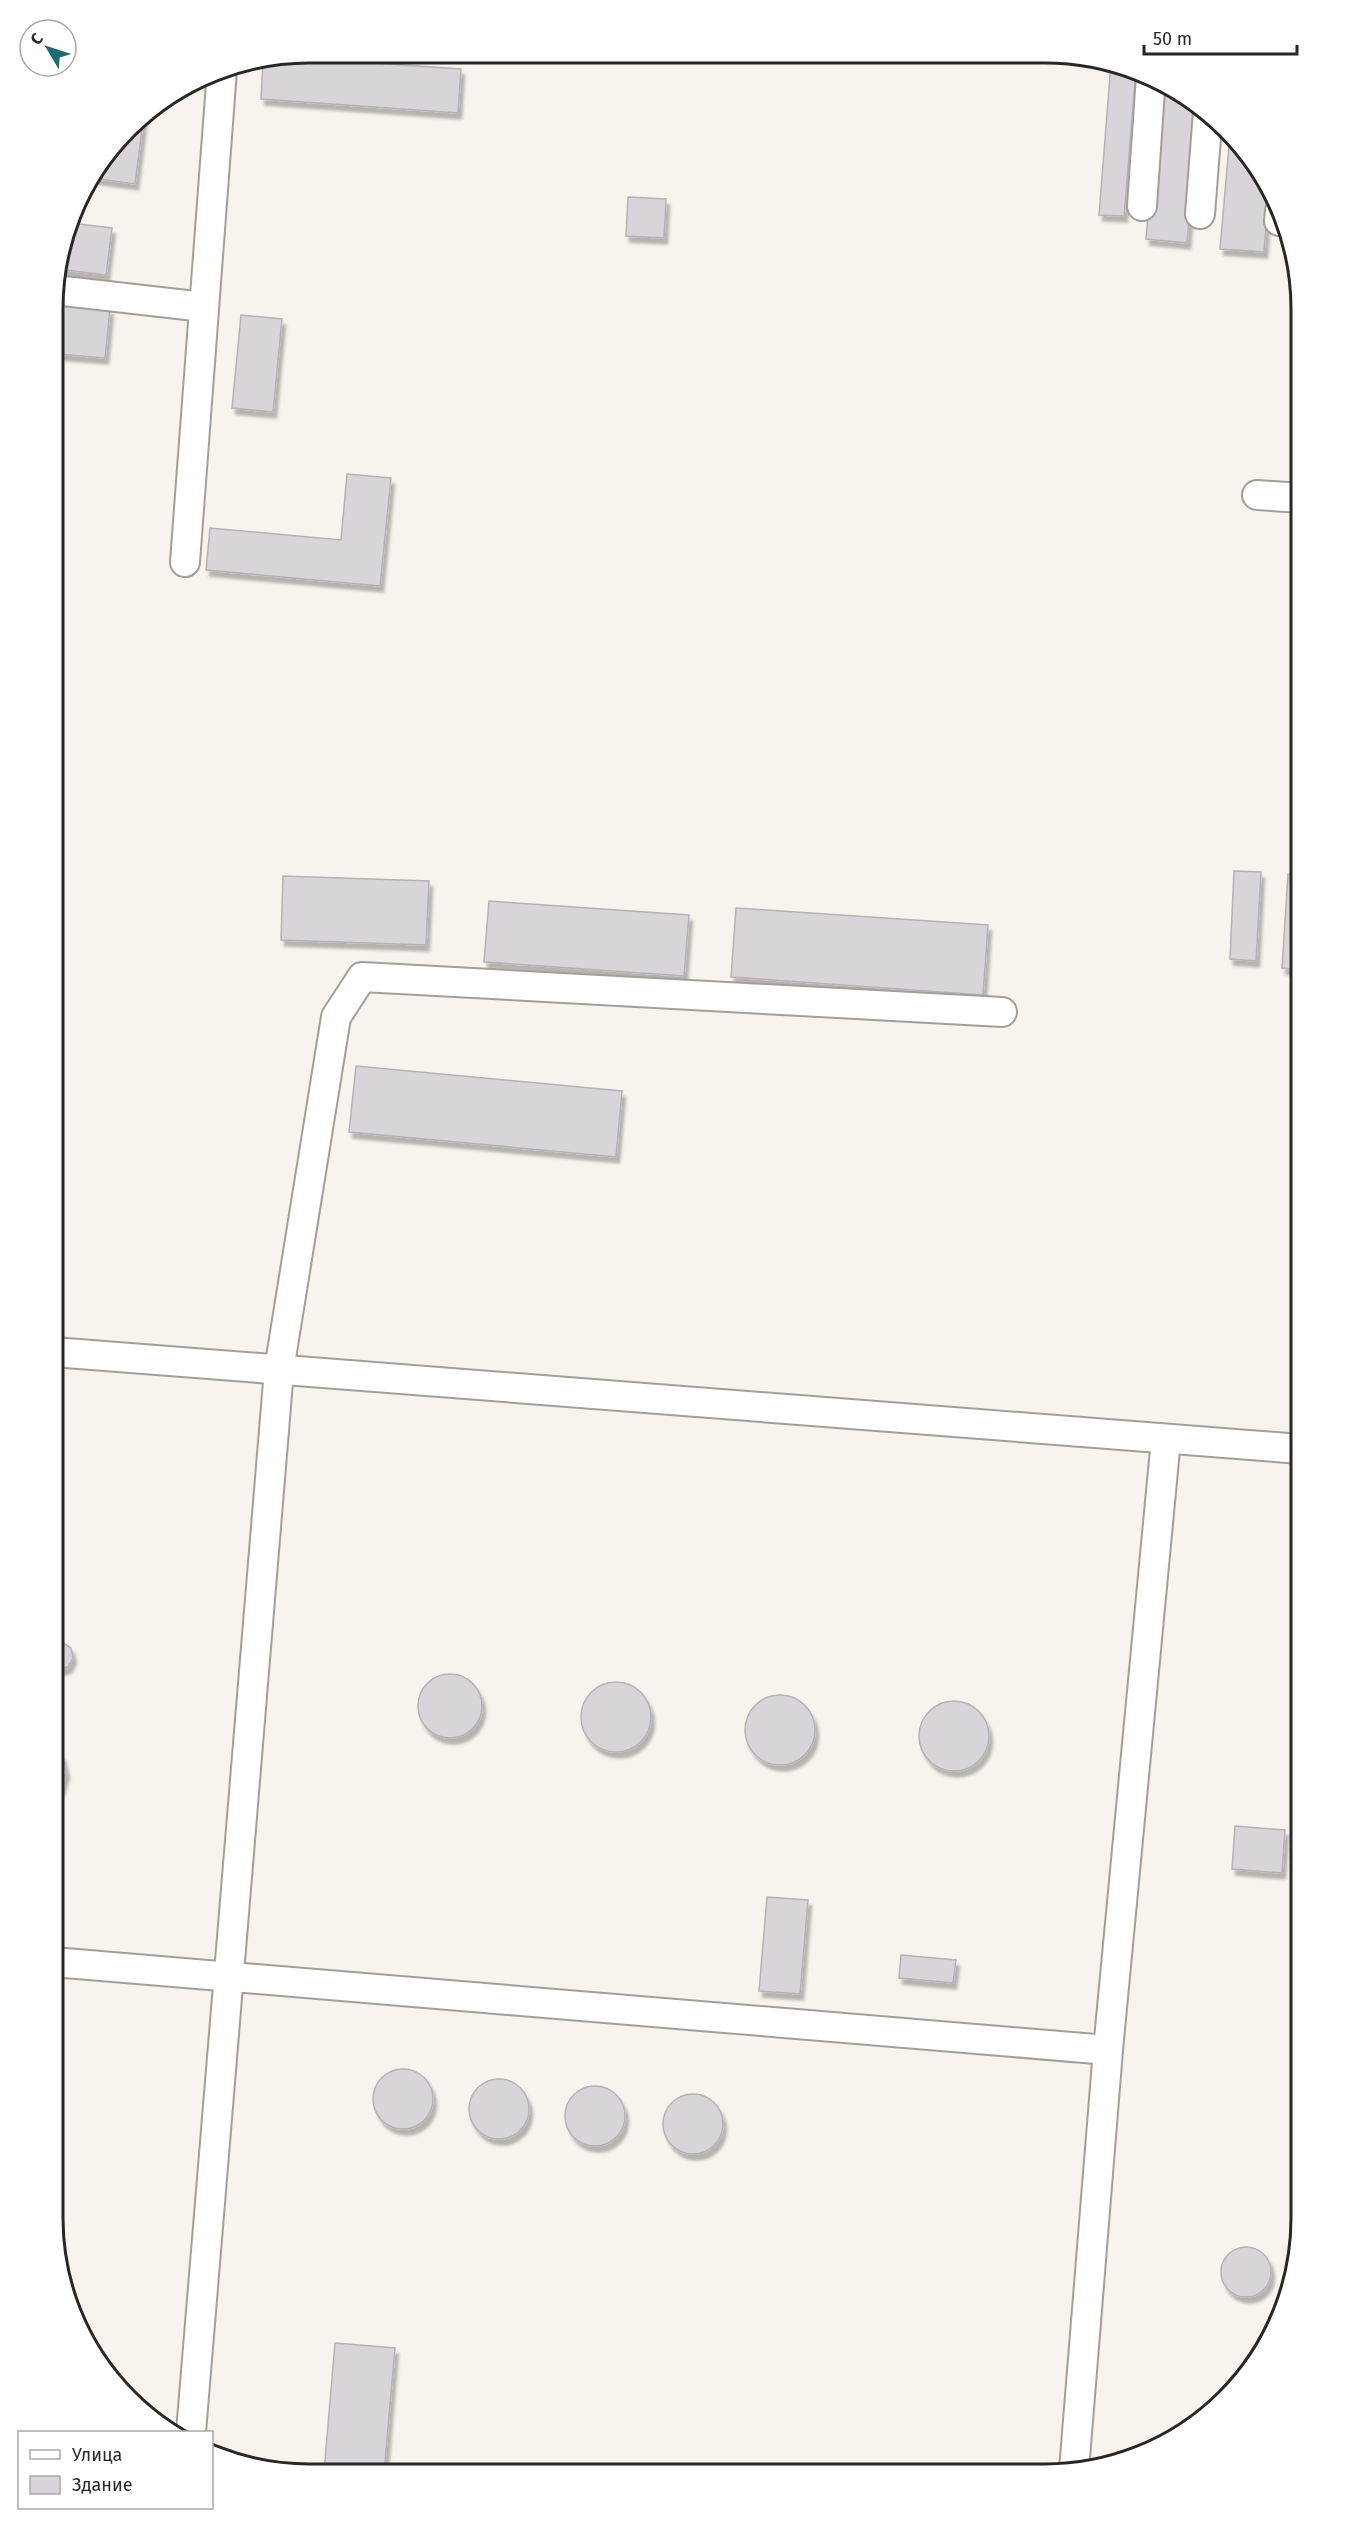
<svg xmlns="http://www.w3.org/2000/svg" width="1354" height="2527" font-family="'Fira Sans',sans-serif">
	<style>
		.building { fill: #d9d4d9; stroke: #b7b1b7; stroke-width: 1.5; filter: url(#shadow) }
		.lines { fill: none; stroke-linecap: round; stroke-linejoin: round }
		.minor-casing { stroke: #a39e98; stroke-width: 32 }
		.minor { stroke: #fff; stroke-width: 28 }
		.rail { stroke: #53504d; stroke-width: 4.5; stroke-dasharray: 8 8; stroke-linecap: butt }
		.rim { fill: none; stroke: #292725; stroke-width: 3 }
	</style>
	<defs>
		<filter id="shadow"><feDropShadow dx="3.5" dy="6" stdDeviation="1.5" flood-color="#0004"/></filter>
	</defs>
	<rect width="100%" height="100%" fill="#f8f3ed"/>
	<g class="building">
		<polygon points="287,57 461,69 458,113 261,99 263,61"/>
		<polygon points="1111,63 1136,71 1124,216 1099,215"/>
		<polygon points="1159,79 1199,106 1187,243 1146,239"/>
		<polygon points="144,114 135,184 92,178 139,116"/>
		<polygon points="1230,134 1258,166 1269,189 1264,252 1220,249"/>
		<polygon points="628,197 666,199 664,238 626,236"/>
		<polygon points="71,223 112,228 106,275 57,269"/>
		<polygon points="62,305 110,309 105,358 57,354"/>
		<polygon points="241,315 282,319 273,412 232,408"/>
		<polygon points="347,474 391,478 380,586 206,570 210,528 341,540"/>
		<polygon points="1234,871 1261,872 1256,961 1230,959"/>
		<polygon points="1288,874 1301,875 1301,970 1282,968"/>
		<polygon points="283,876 429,881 426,945 281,940"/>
		<polygon points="489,901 689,915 684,976 484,962"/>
		<polygon points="736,908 988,925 983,995 731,977"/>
		<polygon points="356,1066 622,1091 616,1157 349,1132"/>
		<polygon points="60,1641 71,1648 73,1658 68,1667 55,1670 53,1643"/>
		<circle cx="450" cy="1706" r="32"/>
		<circle cx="616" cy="1717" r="35"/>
		<circle cx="780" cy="1730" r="35"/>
		<circle cx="954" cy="1736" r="35"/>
		<polygon points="53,1745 62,1755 66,1772 61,1789 53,1799"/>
		<polygon points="1235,1826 1285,1830 1282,1873 1232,1869"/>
		<polygon points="767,1897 808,1900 800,1994 759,1991"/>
		<polygon points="901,1955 956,1960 953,1983 899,1978"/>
		<circle cx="403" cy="2099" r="30"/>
		<circle cx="499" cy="2109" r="30"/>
		<circle cx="595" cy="2116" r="30"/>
		<circle cx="693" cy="2124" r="30"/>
		<circle cx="1246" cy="2272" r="25"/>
		<polygon points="335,2343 395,2348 384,2473 324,2472"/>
	</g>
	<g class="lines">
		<defs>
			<g id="minor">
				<polyline points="1142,206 1151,76"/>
				<polyline points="1200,214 1208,112"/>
				<polyline points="1279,221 1280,211"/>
				<polyline points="55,290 204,307"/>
				<polyline points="1257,495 1301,498"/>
				<polyline points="185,562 222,70"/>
				<polyline points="53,1352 1301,1449"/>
				<polyline points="53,1962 1108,2050"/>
				<polyline points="191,2432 279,1370 336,1017 362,977 1002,1012"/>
				<polyline points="1074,2470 1108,2050 1166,1439"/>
			</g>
		</defs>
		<use href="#minor" class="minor-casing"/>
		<use href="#minor" class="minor"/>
		<polyline class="rail" points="54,1074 67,1081"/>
	</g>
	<path d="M0 0H1354V2527H0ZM309 63H1045A246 246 0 0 1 1291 309V2218A246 246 0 0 1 1045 2464H309A246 246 0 0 1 63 2218V309A246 246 0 0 1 309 63Z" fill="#fff" fill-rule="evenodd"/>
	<path class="rim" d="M309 63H1045A246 246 0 0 1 1291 309V2218A246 246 0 0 1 1045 2464H309A246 246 0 0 1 63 2218V309A246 246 0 0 1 309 63Z"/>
	<rect x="18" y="2431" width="195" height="78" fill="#ffffff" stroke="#a9a9a8" stroke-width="1.5"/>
	<rect x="30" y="2450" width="30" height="9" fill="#ffffff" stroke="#a9a9a8" stroke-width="1.5"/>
	<text x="72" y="2461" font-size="18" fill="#292725">Улица</text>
	<rect x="30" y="2476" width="30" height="18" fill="#d9d4d9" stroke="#a9a9a8" stroke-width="1.5"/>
	<text x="72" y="2491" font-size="18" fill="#292725">Здание</text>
	<g transform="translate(48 48) rotate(309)"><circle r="28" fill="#ffffff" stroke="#a9a9a8" stroke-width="1.5"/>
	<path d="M0-4.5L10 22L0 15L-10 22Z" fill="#1f6b6e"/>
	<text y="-9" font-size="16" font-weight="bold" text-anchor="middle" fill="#292725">С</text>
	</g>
	<path d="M1144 45v9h153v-9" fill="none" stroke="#292725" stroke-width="3"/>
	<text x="1153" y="45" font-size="18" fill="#292725" stroke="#ffffff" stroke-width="4.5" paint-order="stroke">50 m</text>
</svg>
